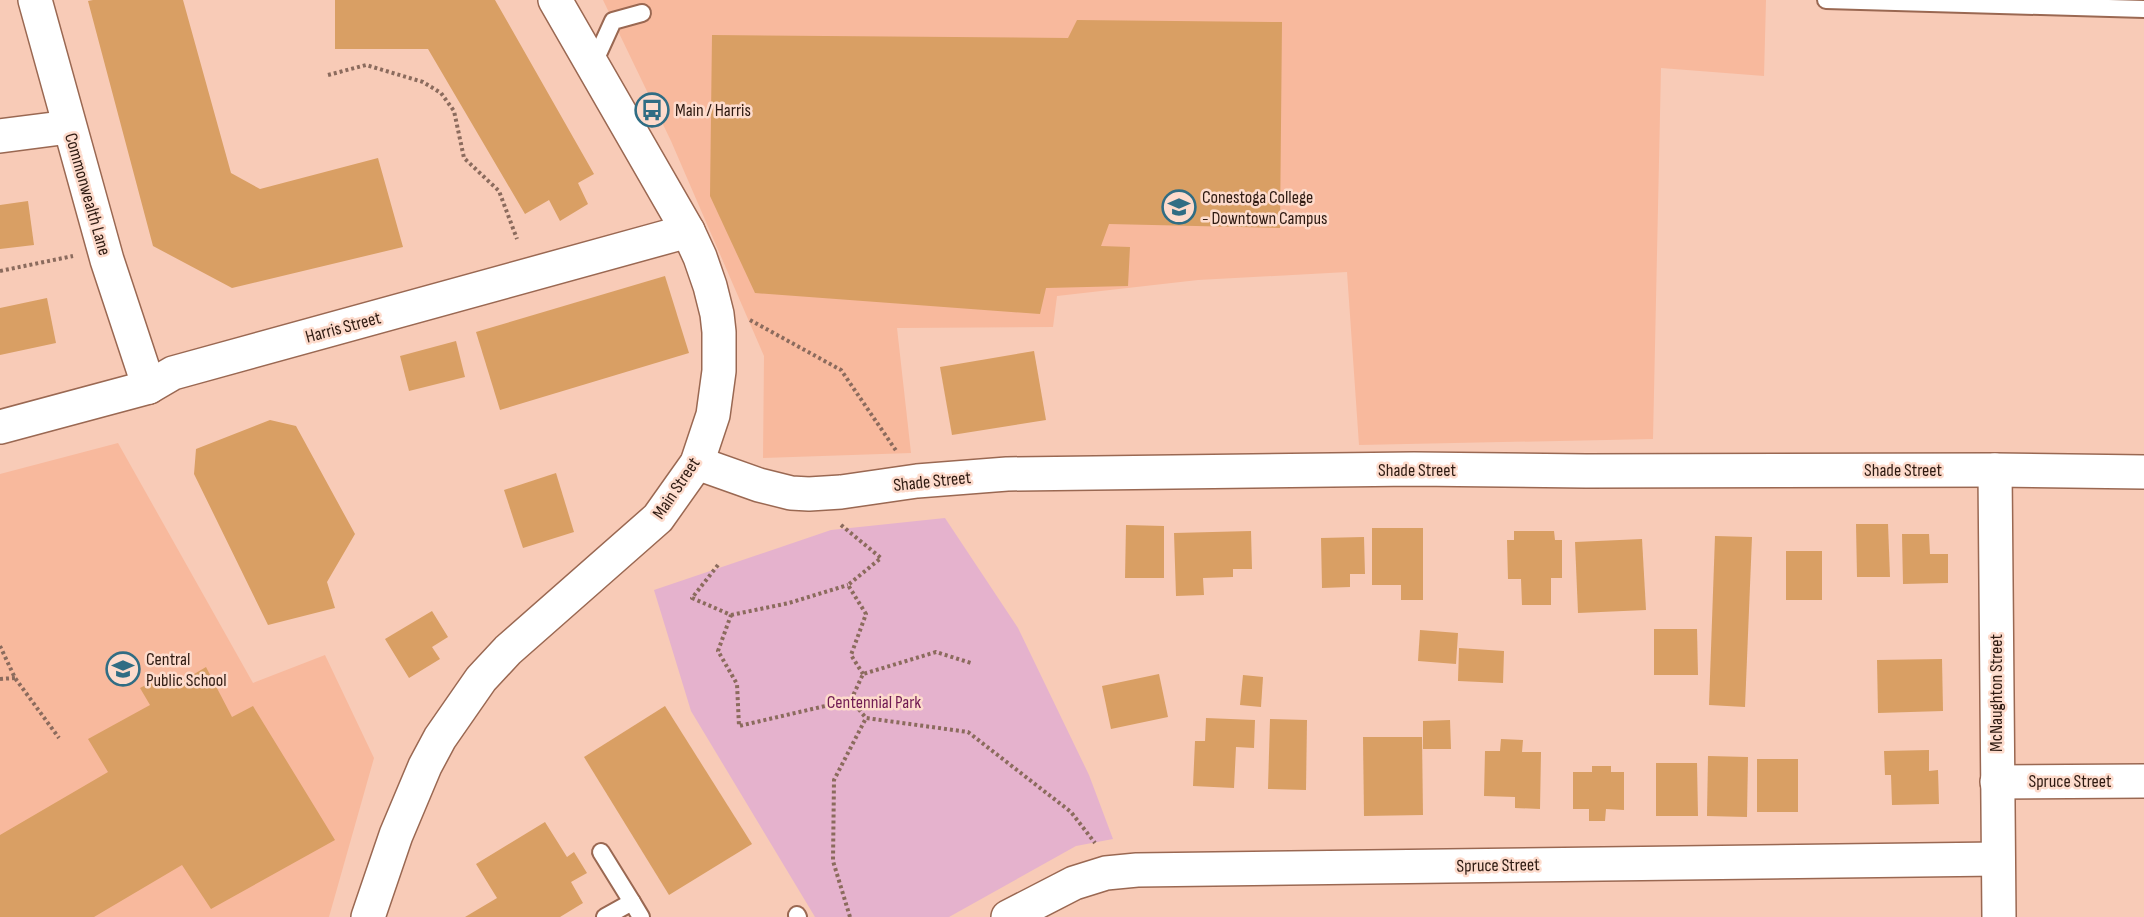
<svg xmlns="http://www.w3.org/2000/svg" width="2144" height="917" font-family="'Sofia Sans Condensed',sans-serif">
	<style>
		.built { fill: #f8b99d }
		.green { fill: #e5b2cd }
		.building { fill: #d99f64 }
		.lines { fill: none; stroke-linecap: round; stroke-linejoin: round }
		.service-casing { stroke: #9a6852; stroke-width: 20 }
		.minor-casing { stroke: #9a6852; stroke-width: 36 }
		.secondary-casing { stroke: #9a6852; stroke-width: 36 }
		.path { stroke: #8b6b5d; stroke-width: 4; stroke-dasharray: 3 3; stroke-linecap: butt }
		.service { stroke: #fff; stroke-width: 16 }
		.minor { stroke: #fff; stroke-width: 33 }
		.secondary { stroke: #fff; stroke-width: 33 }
		.labels { text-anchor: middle; stroke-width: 5; stroke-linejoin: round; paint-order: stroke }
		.poi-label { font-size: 18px; fill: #2e1a11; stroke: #fddbcc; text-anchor: start }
		.street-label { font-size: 18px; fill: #2e1a11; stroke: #fddbcc }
		.park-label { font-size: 18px; fill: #711c53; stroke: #fddbcc }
	</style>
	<rect width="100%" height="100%" fill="#f8cbb7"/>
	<g class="built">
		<polygon points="603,0 1766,0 1764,76 1661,68 1653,439 1359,445 1347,272 1198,280 1057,296 1053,327 897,328 911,453 763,458 764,356 671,141"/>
		<polygon points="118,443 253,683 325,655 374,758 329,917 0,917 0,474"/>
	</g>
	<polygon class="green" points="945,518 1018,628 1089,775 1113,839 1076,846 949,917 815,917 691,711 654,590 831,530"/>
	<g class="building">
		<polygon points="93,0 183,0 231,173 260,189 378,158 403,247 232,288 153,246 88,1"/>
		<polygon points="335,0 495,0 594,174 578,183 588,204 560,221 549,200 525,214 428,49 335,49"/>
		<polygon points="1077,20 1282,22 1280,228 1109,224 1101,246 1130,247 1128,286 1046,288 1040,314 755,293 710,196 712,35 1068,38"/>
		<polygon points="28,201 34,245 0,249 0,205"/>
		<polygon points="665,276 689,353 500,410 476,332"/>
		<polygon points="47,298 56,343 0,355 0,308"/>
		<polygon points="456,341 465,377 409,391 400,356"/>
		<polygon points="1034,351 1046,420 952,435 940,367"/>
		<polygon points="270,420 296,426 355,534 327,582 335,608 268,625 194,474 196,449"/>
		<polygon points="556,473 574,532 523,548 504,490"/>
		<polygon points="1856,524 1888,524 1890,577 1857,577"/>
		<polygon points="1126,525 1164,526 1164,578 1125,578"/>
		<polygon points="1372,528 1423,528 1423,600 1401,600 1401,585 1372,585"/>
		<polygon points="1251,531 1252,569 1233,569 1233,577 1203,578 1204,595 1176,596 1174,533"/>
		<polygon points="1514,531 1554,531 1555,540 1562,540 1562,578 1551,578 1551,605 1522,605 1521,579 1508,579 1507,540 1514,540"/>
		<polygon points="1902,534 1929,534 1930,554 1948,554 1948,583 1903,584"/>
		<polygon points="1715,536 1752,537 1745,707 1709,705"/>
		<polygon points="1364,537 1365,574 1350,574 1350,587 1322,588 1321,538"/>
		<polygon points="1642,539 1646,610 1578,613 1575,542"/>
		<rect x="1786" y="551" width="36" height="49"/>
		<polygon points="432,611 448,637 432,647 440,659 409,678 385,639"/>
		<polygon points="1654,629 1697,629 1698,675 1654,675"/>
		<polygon points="1420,630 1458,633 1456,664 1418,661"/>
		<polygon points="1459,648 1504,651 1503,683 1458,681"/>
		<polygon points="1942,659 1943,711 1878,713 1877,660"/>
		<polygon points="206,667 232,717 253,706 335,840 211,909 182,865 94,917 0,917 0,835 108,772 88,739 150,705 140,688 161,677 169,689"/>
		<polygon points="1159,674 1168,717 1111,729 1102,686"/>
		<polygon points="1243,675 1263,677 1261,707 1240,705"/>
		<polygon points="665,706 752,844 669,895 584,757"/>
		<polygon points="1206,718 1255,720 1254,748 1236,747 1234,788 1193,786 1195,741 1205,741"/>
		<polygon points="1270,719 1307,720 1306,790 1268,789"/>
		<polygon points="1450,720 1451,749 1423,749 1423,721"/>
		<polygon points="1363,737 1422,737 1423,815 1364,816"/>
		<polygon points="1501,739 1523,740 1522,752 1541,752 1540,809 1515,808 1515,797 1484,796 1485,751 1500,751"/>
		<polygon points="1929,750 1929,771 1938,770 1939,804 1892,805 1891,775 1885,775 1884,751"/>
		<polygon points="1708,756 1748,757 1747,817 1707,816"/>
		<rect x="1757" y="759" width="41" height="53"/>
		<polygon points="1656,763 1697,763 1698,816 1656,816"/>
		<polygon points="1592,766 1611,766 1611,772 1624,772 1624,810 1606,809 1605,821 1589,821 1589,809 1573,809 1573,772 1592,772"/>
		<polygon points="545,822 567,857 574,852 587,873 571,882 583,903 560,917 465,917 497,898 476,864"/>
	</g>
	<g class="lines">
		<defs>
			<g id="service">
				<polyline points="1826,0 2144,9"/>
				<polyline points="593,65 613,21 642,13"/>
				<polyline points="601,852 632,902"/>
				<polyline points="797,915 798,917"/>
				<polyline points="605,917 632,902 641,917"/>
			</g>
			<g id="minor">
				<polyline points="35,0 107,260 149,387"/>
				<polyline points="0,136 69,127"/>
				<polyline points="0,427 149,387 173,373 688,231"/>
				<polyline points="697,463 759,485 791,493 809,494 841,492 917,481 1007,474 1414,469 1586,471 1995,470 2144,472"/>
				<polyline points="1995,470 1999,917"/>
				<polyline points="1997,782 2144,781"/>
				<polyline points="1008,917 1074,883 1106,873 1137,870 1998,859"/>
			</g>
			<polyline id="secondary" points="368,917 396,835 425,766 440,738 481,679 508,650 658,518 697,463 713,415 719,371 719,332 717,314 710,286 700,257 688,231 555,0"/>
		</defs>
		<use href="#service" class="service-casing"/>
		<use href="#minor" class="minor-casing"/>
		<use href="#secondary" class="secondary-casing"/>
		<g class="path">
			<polyline points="328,75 366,65 423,82 441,93 454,111 464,158 499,191 517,239"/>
			<polyline points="0,271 73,256"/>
			<polyline points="750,320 841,370 897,452"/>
			<polyline points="841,525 881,558 848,585 866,614 851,655 863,674"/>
			<polyline points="718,565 692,598 731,615 718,651 737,684 739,726 851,700 866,718"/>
			<polyline points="731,615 789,603 848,585"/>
			<polyline points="0,646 15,678 59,738"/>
			<polyline points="0,679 15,678"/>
			<polyline points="851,700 863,674 936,652 971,663"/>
			<polyline points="850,917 833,861 834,780 866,718 968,732 1071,812 1095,843"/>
		</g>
		<use href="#service" class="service"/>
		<use href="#minor" class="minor"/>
		<use href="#secondary" class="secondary"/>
	</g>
	<defs>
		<symbol id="bus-ring" viewBox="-11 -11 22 22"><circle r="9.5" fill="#fddbcc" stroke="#306d84" stroke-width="1.5"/><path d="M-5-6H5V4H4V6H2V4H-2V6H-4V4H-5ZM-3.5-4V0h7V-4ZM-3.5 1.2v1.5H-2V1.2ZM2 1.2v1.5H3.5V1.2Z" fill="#306d84"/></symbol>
		<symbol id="university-ring" viewBox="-11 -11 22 22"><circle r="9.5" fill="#fddbcc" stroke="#306d84" stroke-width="1.5"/><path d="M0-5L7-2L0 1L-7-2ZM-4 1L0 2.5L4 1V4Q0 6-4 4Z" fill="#306d84"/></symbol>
		<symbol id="school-ring" viewBox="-11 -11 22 22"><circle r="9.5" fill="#fddbcc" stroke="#306d84" stroke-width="1.5"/><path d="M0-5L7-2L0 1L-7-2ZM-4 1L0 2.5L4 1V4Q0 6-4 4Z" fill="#306d84"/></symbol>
	</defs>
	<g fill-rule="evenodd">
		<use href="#bus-ring" x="633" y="91" width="38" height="38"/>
		<use href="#university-ring" x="1160" y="188" width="38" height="38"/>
		<use href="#school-ring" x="104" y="650" width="38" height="38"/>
	</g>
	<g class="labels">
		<g class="poi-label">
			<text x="675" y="116">Main / Harris</text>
			<text x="1202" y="203">Conestoga College<tspan x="1202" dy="21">- Downtown Campus</tspan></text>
			<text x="146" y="665">Central<tspan x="146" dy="21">Public School</tspan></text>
		</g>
		<g class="street-label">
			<text transform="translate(88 194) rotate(74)" y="6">Commonwealth Lane</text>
			<text transform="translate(343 327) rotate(-15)" y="6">Harris Street</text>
			<text x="1417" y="476">Shade Street</text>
			<text x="1903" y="476">Shade Street</text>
			<text transform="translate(932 481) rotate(-6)" y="6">Shade Street</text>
			<text transform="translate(676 488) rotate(-56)" y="6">Main Street</text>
			<text transform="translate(1996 693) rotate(-90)" y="6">McNaughton Street</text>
			<text x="2070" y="787">Spruce Street</text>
			<text transform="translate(1498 865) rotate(-1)" y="6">Spruce Street</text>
		</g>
		<g class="park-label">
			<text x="874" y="708">Centennial Park</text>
		</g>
	</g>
</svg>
